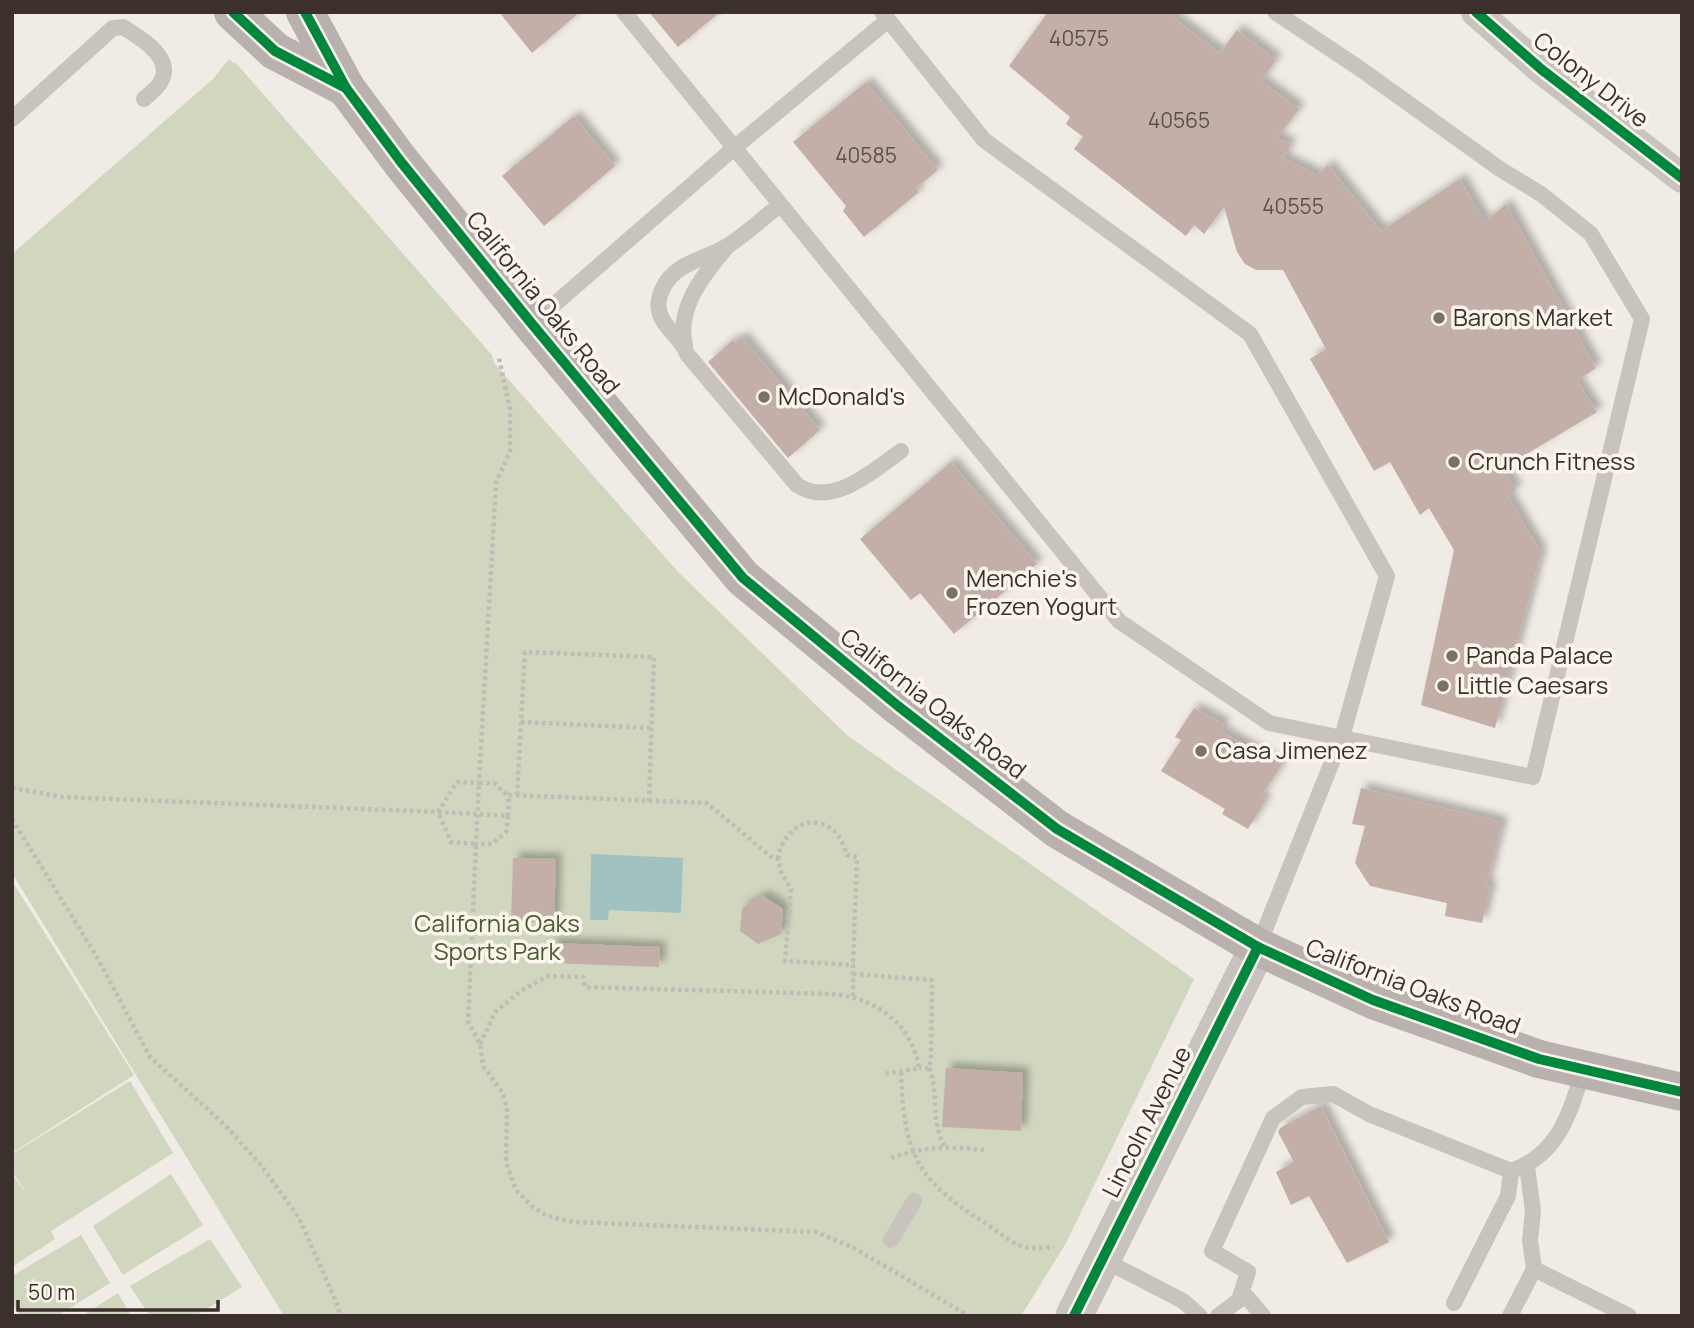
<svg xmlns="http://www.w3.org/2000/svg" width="1694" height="1328" font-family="Manrope,sans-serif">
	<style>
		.green { fill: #d1d6bf }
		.water { fill: #a1c2c1 }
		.building { fill: #c3afa7; filter: url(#shadow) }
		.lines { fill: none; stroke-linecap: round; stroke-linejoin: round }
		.path { stroke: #c2bbb6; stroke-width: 4.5; stroke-dasharray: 3.5 3.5; stroke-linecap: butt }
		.service { stroke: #c9c3be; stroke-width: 16 }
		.minor { stroke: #c9c3be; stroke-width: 30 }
		.tertiary { stroke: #c9c3be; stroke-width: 37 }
		.primary { stroke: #b8b1ad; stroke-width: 38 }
		.cycleway-casing { stroke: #fbf5ee; stroke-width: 15 }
		.cycleway { stroke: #00873e; stroke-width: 10 }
		.poi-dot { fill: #7a716c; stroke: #fbf5ee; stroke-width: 2.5 }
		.labels { text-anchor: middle; stroke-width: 7; stroke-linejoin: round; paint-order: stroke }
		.number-label { font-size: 21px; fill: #5d504a }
		.street-label { font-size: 24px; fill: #3b302b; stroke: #fbf5ee }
		.poi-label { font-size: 24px; fill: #3b302b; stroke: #fbf5ee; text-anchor: start }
		.park-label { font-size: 24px; fill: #4a5a2e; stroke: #fbf5ee }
	</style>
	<defs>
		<filter id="shadow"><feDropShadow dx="6" dy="-6" stdDeviation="3.5" flood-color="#0004"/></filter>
	</defs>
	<rect width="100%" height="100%" fill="#f0ebe5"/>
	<g class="green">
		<polygon points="229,59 233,63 235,62 492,355 494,363 679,573 848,736 1194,979 1066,1243 1021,1316 284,1316 12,873 12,254 213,79"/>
		<polygon points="12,881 134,1075 12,1153"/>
		<polygon points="130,1081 173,1153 51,1231 55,1239 12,1267 12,1174 29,1198 12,1171 12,1154"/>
		<polygon points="171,1174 203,1225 123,1275 93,1226"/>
		<polygon points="81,1235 110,1283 57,1316 20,1316 12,1304 12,1276"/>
		<polygon points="210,1239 242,1287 195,1316 150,1316 130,1286"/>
		<polygon points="118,1293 131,1316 82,1316"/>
	</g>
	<polygon class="water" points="591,854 683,858 681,913 609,910 608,920 590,920"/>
	<g class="building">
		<polygon points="499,12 580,12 532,53"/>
		<polygon points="649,12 720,12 678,47"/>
		<polygon points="1048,12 1166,12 1220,53 1237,30 1276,60 1261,81 1299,109 1277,138 1291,144 1283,158 1317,175 1328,165 1381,231 1460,179 1485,222 1506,204 1596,368 1577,381 1597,412 1503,468 1516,490 1508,496 1541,553 1495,728 1421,705 1454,550 1429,508 1420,515 1390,462 1374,471 1310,359 1326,349 1283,270 1256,270 1245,264 1237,252 1224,207 1204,234 1194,225 1186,236 1074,149 1083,137 1066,124 1070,117 1009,66"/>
		<polygon points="866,82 938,170 916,188 919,192 864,237 843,211 846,206 793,142"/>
		<polygon points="574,116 615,166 544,226 502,176"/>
		<polygon points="742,337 820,430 788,458 708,362 733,340 735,343"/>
		<polygon points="951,462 1037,564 954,634 920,593 911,600 860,539"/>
		<polygon points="1194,708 1224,724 1221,731 1281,766 1260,798 1266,800 1248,829 1222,814 1225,809 1161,771 1181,740 1175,737"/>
		<polygon points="1361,788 1502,822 1486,886 1491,885 1482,923 1445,916 1447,903 1370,886 1355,863 1365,826 1352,824"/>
		<polygon points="513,858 556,859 554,922 511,922"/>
		<polygon points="763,896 783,909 781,934 758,944 740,931 742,908"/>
		<polygon points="551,943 660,947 659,967 550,963"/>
		<polygon points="946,1068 1023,1073 1021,1131 942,1127"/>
		<polygon points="1321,1106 1389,1242 1347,1263 1309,1196 1291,1205 1276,1172 1294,1162 1278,1132 1280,1128"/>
	</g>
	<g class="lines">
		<g class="path">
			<polyline points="521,722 652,728"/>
			<polyline points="12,788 62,797 438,812 457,782 479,783 496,483 510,451 510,409 499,358"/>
			<polyline points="517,795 525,652 654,657 649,801"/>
			<polyline points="508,816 506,832 492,844 476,844 479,783 494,783 508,796"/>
			<polyline points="12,819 97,957 150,1057 226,1126 261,1165 299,1218 338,1306 340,1316"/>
			<path d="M 778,859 C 781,832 809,810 834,831 C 841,836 844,848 847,855 L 857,857 L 853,965"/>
			<polyline points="470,946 527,948"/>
			<polyline points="853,974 932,980 931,1059 929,1068 919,1068"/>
			<polyline points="853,996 853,965 785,961 791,889 781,872 778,859 770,856 707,803 509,795 508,816 438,812 451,842 476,844 468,1021 480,1044 483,1066 502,1092 507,1108 506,1162 516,1190 533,1207 547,1216 574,1222 816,1232 854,1248 969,1316"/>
			<path d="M 480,1044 L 495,1012 L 521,991 L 548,976 L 583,977 L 585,987 L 833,994 C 876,998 912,1024 919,1068 L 884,1074"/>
			<path d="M 929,1068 C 940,1097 930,1119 944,1146"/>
			<path d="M 901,1072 C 904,1153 915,1179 985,1223 C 996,1230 1009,1241 1021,1246 C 1030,1250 1044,1247 1054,1247"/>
			<path d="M 891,1158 C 927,1146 947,1146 984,1150"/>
		</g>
		<g class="service">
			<polyline points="624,12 1119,621 1269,723 1533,777 1642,319 1591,234 1541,194 1500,169 1359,68 1275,12"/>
			<polyline points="882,12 984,140 1250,334 1387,576 1342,737 1258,947"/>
			<path d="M 12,119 L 113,28 L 123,27 C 140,38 176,58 160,83 C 157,89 149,94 144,99"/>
			<path d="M 780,205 C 763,218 747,233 729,245 C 706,260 676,261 663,288 C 659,296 657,306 660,314 C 665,330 682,338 687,354 L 797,485 C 832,509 874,470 901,451"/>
			<polyline points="532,324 734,148 888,20"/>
			<path d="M 685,345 C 676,309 703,275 726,248"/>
			<polyline points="891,1240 914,1201"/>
			<polyline points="1102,1259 1183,1301 1200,1316"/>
			<polyline points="1534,1269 1629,1316"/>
			<path d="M 1239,1300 L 1248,1272 L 1212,1251 L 1273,1118 L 1302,1097 L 1333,1094 L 1369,1114 L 1511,1171 C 1560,1154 1569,1113 1584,1069"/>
			<polyline points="1454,1303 1508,1196 1511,1171"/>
			<polyline points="1218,1316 1239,1300 1247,1297 1263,1316"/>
			<polyline points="1510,1316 1534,1269 1530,1240 1533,1211 1527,1166"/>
		</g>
		<polyline class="minor" points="1476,12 1541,69 1682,178"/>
		<polyline class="tertiary" points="1074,1316 1258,947"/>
		<g class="primary">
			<polyline points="233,12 275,51 346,88"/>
			<polyline points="305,12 346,88 401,162 532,324 743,578 898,706 1057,829 1258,947 1373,1000 1539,1059 1682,1092"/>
		</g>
		<defs>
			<g id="cycleway">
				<polyline points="233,12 275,51 346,88"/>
				<polyline points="305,12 346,88 401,162 532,324 743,578 898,706 1057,829 1258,947 1373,1000 1539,1059 1682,1092"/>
				<polyline points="1476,12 1541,69 1682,178"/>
				<polyline points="1074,1316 1258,947"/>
			</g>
		</defs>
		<use href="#cycleway" class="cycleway-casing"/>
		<use href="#cycleway" class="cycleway"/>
	</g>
	<g class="poi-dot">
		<circle cx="1439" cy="318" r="7"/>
		<circle cx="764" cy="397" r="7"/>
		<circle cx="1454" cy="462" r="7"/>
		<circle cx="952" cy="593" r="7"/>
		<circle cx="1452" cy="656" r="7"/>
		<circle cx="1443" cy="686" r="7"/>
		<circle cx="1201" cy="751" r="7"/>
	</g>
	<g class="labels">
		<g class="number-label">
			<text x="1079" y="46">40575</text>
			<text x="1179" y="128">40565</text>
			<text x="866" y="163">40585</text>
			<text x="1293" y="214">40555</text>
		</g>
		<g class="street-label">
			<text transform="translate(1591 80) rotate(38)" y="8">Colony Drive</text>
			<text transform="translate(543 303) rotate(51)" y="8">California Oaks Road</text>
			<text transform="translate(933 704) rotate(38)" y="8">California Oaks Road</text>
			<text transform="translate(1413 987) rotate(21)" y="8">California Oaks Road</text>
			<text transform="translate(1147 1122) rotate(-63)" y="8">Lincoln Avenue</text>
		</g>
		<g class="poi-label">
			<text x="1453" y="326">Barons Market</text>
			<text x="778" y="405">McDonald's</text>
			<text x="1468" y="470">Crunch Fitness</text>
			<text x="966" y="587">Menchie's<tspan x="966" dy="28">Frozen Yogurt</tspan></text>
			<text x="1466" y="664">Panda Palace</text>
			<text x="1457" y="694">Little Caesars</text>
			<text x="1215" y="759">Casa Jimenez</text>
		</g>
		<g class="park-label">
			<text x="497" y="932">California Oaks<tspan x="497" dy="28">Sports Park</tspan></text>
		</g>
	</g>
	<rect width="1694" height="1328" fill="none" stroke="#3b302b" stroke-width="28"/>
	<path d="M18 1300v10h200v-10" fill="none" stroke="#3b302b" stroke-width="3.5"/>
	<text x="28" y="1300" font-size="21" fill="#3b302b" stroke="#fbf5ee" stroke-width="5" paint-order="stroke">50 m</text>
</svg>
